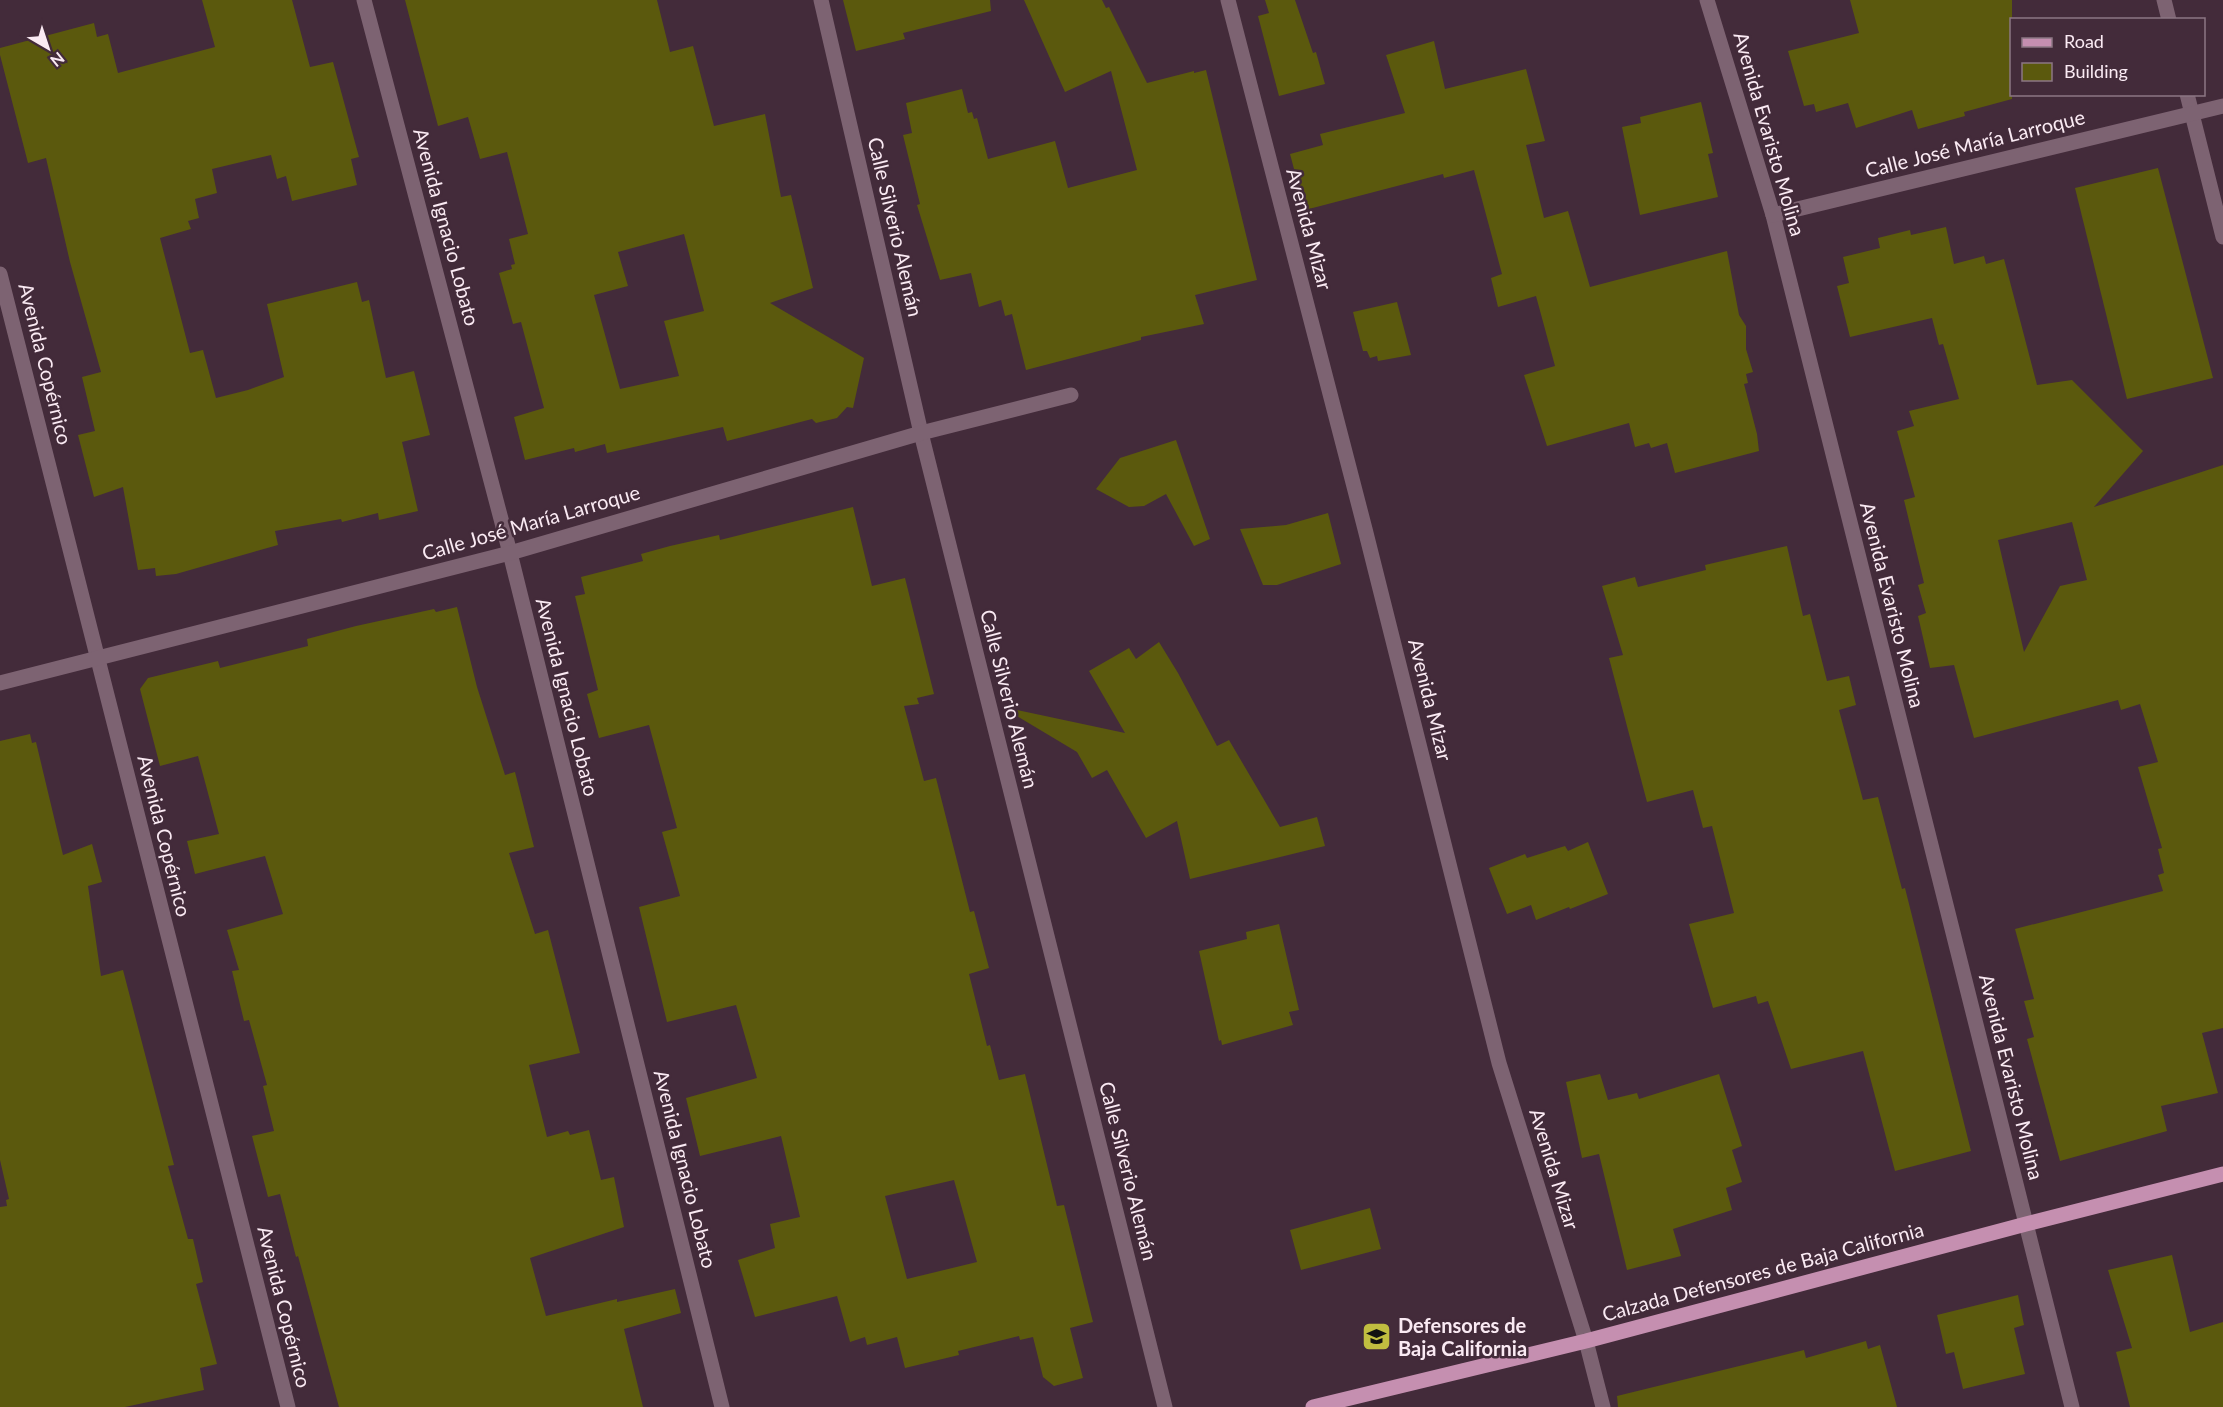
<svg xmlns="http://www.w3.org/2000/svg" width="2223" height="1407" font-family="Lato,sans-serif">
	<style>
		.building { fill: #5b590d; fill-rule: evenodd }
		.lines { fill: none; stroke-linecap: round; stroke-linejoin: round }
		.street { stroke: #7d6372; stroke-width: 15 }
		.primary { stroke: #c58fb0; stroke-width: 15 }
		.labels { text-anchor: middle; stroke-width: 5; stroke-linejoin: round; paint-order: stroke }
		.street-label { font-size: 20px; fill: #faeaf3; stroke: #432b3a }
		.poi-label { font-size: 20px; font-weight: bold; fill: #faeaf3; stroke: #432b3a; text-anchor: start }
	</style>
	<rect width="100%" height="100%" fill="#432b3a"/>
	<g class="building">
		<polygon points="202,0 292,0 310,67 333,62 359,157 351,159 357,185 292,201 286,176 277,179 271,155 212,169 217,193 195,199 199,218 188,221 191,229 160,238 190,353 203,350 216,398 248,390 284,377 267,304 357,282 362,302 369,300 386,378 414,371 430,435 402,442 418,511 379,520 378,513 342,522 341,519 275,531 278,545 176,574 156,576 155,568 138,570 123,487 94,497 78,435 95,431 82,377 101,372 70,262 46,158 28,163 0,55 0,48 94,23 97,37 108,34 118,73 215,47"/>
		<path d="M 405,0 L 657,0 L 670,52 L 693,46 L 714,126 L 765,114 L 781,197 L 791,195 L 813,288 L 770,303 L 864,358 L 853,408 L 847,407 L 837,418 L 816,423 L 812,419 L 727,441 L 723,427 L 607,453 L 605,444 L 575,452 L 574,448 L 525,460 L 514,417 L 544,408 L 521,322 L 513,324 L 499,273 L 512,269 L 511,265 L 515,264 L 509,239 L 528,234 L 507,152 L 480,159 L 468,117 L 438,126 ZM 684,234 L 704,311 L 664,321 L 679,376 L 620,389 L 594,295 L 628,286 L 618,252 Z"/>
		<polygon points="843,0 990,0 991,11 903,33 905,39 856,51"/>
		<polygon points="1024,0 1102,0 1106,8 1109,7 1147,83 1194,71 1194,73 1206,70 1257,280 1195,295 1204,324 1141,337 1141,340 1026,370 1012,314 1005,316 1001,300 979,307 971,273 940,280 917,205 920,204 903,135 912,133 906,103 962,89 968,113 972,112 974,119 977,118 988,159 1055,141 1068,188 1137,170 1111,71 1065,92"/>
		<polygon points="1265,0 1295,0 1313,53 1316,52 1325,84 1279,96 1258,16 1269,13"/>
		<polygon points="1850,0 2012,0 2012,99 1964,112 1965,116 1918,129 1912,110 1856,128 1848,103 1816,112 1814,104 1804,106 1788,51 1859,33"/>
		<polygon points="1434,41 1445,89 1526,69 1545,141 1526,145 1544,218 1568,211 1590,287 1727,251 1739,315 1746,326 1746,349 1753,372 1746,374 1748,383 1744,384 1757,434 1759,451 1675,473 1667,443 1651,448 1649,443 1635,447 1629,423 1547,446 1524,375 1555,366 1536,296 1498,307 1491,278 1502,274 1474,170 1444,178 1443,174 1305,210 1290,154 1323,145 1320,134 1405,113 1386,55"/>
		<polygon points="1701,102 1713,153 1708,154 1718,197 1640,215 1622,127 1641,123 1640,117"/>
		<polygon points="2158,168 2213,378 2127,399 2075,188"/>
		<path d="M 1946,227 L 1954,264 L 1984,256 L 1986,264 L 2004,259 L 2037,385 L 2072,380 L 2143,451 L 2094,507 L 2223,465 L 2223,1028 L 2202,1033 L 2218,1093 L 2161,1106 L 2167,1131 L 2060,1161 L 2027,1039 L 2034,1037 L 2024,1001 L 2034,999 L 2015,929 L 2163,891 L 2158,875 L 2164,873 L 2158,849 L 2162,848 L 2138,767 L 2158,762 L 2140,704 L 2121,710 L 2118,700 L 1974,738 L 1954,665 L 1930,668 L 1918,616 L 1926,613 L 1918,585 L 1924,583 L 1904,500 L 1915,497 L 1897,431 L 1914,426 L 1909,411 L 1959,399 L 1943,344 L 1939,345 L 1932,318 L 1850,337 L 1837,286 L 1849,283 L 1843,257 L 1880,248 L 1878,238 L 1910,230 L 1911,235 ZM 2072,522 L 2087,580 L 2060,586 L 2024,652 L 1998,540 Z"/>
		<polygon points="1397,302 1411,355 1378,361 1377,356 1370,358 1367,351 1363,351 1353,312"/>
		<polygon points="1176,440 1210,539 1194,546 1166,494 1144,506 1129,507 1096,489 1120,458"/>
		<path d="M 853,507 L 872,586 L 905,578 L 934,694 L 917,698 L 919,704 L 904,706 L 924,781 L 936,778 L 970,912 L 974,911 L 989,968 L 969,974 L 987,1046 L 990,1045 L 999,1080 L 1025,1074 L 1057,1206 L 1064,1205 L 1093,1322 L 1070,1328 L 1083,1378 L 1054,1386 L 1043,1377 L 1033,1337 L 1020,1340 L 1019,1336 L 958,1351 L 959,1355 L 905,1368 L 897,1337 L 867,1345 L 865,1337 L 850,1342 L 837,1296 L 755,1317 L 738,1260 L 775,1248 L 770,1224 L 800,1217 L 781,1136 L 700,1156 L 686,1098 L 757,1078 L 736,1005 L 667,1022 L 639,907 L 680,896 L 662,832 L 677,828 L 649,725 L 599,738 L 587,694 L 598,690 L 575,596 L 585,594 L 581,577 L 643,561 L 641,554 L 670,546 L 719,535 L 720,540 ZM 954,1180 L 977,1262 L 907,1279 L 885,1196 Z"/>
		<polygon points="1328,513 1341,564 1277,585 1263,585 1240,529 1286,525"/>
		<polygon points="1787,546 1803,616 1810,614 1827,681 1849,676 1856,705 1839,710 1863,800 1878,797 1902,889 1905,888 1971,1151 1895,1171 1863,1051 1791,1069 1768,1001 1758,1004 1756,996 1713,1008 1689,924 1734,913 1712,826 1703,828 1693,790 1647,802 1609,658 1623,655 1602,586 1635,577 1638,587 1706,570 1705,565"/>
		<polygon points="457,607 477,687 505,775 515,772 534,847 509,853 535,934 548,930 580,1053 529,1065 547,1137 568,1131 570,1135 589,1130 601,1180 614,1177 624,1227 530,1258 546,1316 617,1299 617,1302 675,1289 681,1313 624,1329 643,1407 339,1407 298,1256 296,1257 280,1194 268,1197 252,1136 274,1131 263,1086 267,1085 249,1020 244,1021 232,971 239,970 227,930 283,914 265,856 195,874 187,841 219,834 198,756 160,766 140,689 148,678 218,661 220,668 308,646 307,639 356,626 434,609 436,612"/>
		<polygon points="1159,642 1178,673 1217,746 1229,740 1280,827 1317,817 1325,846 1190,879 1177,821 1146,838 1107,770 1092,778 1077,752 1015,715 1017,710 1125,733 1089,671 1129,648 1136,659"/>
		<polygon points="30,734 32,743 36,742 63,855 92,844 102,882 88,886 101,976 123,970 174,1165 168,1166 188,1239 193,1239 203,1282 196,1284 217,1364 200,1368 204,1390 125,1407 0,1407 0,1207 7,1206 6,1200 9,1199 0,1160 0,741"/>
		<polygon points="1588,842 1608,894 1570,909 1569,907 1536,920 1531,905 1507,914 1489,868 1525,854 1527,858 1565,846 1568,851"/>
		<polygon points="1279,924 1299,1010 1289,1012 1293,1025 1222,1045 1221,1040 1219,1041 1199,951 1247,939 1246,932"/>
		<polygon points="1600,1074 1608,1100 1637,1093 1639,1099 1719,1074 1742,1146 1732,1150 1742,1182 1726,1188 1732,1210 1673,1229 1681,1256 1627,1270 1599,1154 1582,1158 1566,1082"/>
		<polygon points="1370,1208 1381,1249 1301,1270 1290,1230"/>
		<polygon points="2172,1255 2190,1332 2223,1322 2223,1407 2130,1407 2116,1352 2132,1348 2108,1270"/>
		<polygon points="2018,1295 2024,1325 2014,1328 2025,1374 1963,1389 1954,1352 1946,1354 1937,1315"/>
		<polygon points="1866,1341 1868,1349 1880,1345 1897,1407 1618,1407 1617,1396 1804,1350 1806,1358"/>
	</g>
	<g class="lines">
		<g class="street">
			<polyline points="364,0 510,553 722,1407"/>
			<polyline points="821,0 921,433 1165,1407"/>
			<polyline points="1228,0 1365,529 1499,1063 1586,1341 1603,1407"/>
			<polyline points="1707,0 1773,215 2072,1407"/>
			<polyline points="2164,0 2169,20"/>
			<polyline points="2187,94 2223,237"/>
			<polyline points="1773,215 2223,106"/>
			<polyline points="0,274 288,1407"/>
			<polyline points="0,683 510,553 921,433 1071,395"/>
		</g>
		<polyline class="primary" points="1313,1407 1586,1341 2026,1224 2223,1174"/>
	</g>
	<defs>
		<symbol id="school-square" viewBox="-11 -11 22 22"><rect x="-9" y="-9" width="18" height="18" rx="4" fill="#c1be40" stroke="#432b3a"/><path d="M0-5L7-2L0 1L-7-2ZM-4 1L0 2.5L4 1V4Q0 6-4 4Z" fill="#111"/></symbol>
	</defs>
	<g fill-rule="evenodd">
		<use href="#school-square" x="1360" y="1320" width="33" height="33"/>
	</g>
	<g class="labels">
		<g class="street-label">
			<text transform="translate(1769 134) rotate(74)" y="7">Avenida Evaristo Molina</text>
			<text transform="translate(1975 144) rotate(-14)" y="7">Calle José María Larroque</text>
			<text transform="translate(446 227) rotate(75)" y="7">Avenida Ignacio Lobato</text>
			<text transform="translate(895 227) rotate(77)" y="7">Calle Silverio Alemán</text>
			<text transform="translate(1309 229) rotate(75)" y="7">Avenida Mizar</text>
			<text transform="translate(45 364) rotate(76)" y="7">Avenida Copérnico</text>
			<text transform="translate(531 523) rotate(-16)" y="7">Calle José María Larroque</text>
			<text transform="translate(1892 605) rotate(76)" y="7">Avenida Evaristo Molina</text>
			<text transform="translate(567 697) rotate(76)" y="7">Avenida Ignacio Lobato</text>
			<text transform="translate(1009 699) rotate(76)" y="7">Calle Silverio Alemán</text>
			<text transform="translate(1430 700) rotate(76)" y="7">Avenida Mizar</text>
			<text transform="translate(164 836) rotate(76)" y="7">Avenida Copérnico</text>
			<text transform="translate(2011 1077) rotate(76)" y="7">Avenida Evaristo Molina</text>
			<text transform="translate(685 1169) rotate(76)" y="7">Avenida Ignacio Lobato</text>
			<text transform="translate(1554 1169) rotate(73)" y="7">Avenida Mizar</text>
			<text transform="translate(1128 1171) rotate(76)" y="7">Calle Silverio Alemán</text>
			<text transform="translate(1763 1272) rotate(-15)" y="7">Calzada Defensores de Baja California</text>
			<text transform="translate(284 1307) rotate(76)" y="7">Avenida Copérnico</text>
		</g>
		<g class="poi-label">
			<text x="1398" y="1333">Defensores de<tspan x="1398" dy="23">Baja California</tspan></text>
		</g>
	</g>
	<rect x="2010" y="18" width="195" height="78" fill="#432b3a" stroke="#8c7784" stroke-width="1.5"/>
	<rect x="2022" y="38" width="30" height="9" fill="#c58fb0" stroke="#8c7784" stroke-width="1.5"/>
	<text x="2064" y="48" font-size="18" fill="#faeaf3">Road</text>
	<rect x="2022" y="63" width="30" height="18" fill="#5b590d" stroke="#8c7784" stroke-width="1.5"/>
	<text x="2064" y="78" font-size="18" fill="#faeaf3">Building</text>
	<g transform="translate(48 48) rotate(141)" stroke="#432b3a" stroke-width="4.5" paint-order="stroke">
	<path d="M0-4.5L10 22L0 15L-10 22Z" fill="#faeaf3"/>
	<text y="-9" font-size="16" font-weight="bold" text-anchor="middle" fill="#faeaf3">N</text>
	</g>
</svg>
